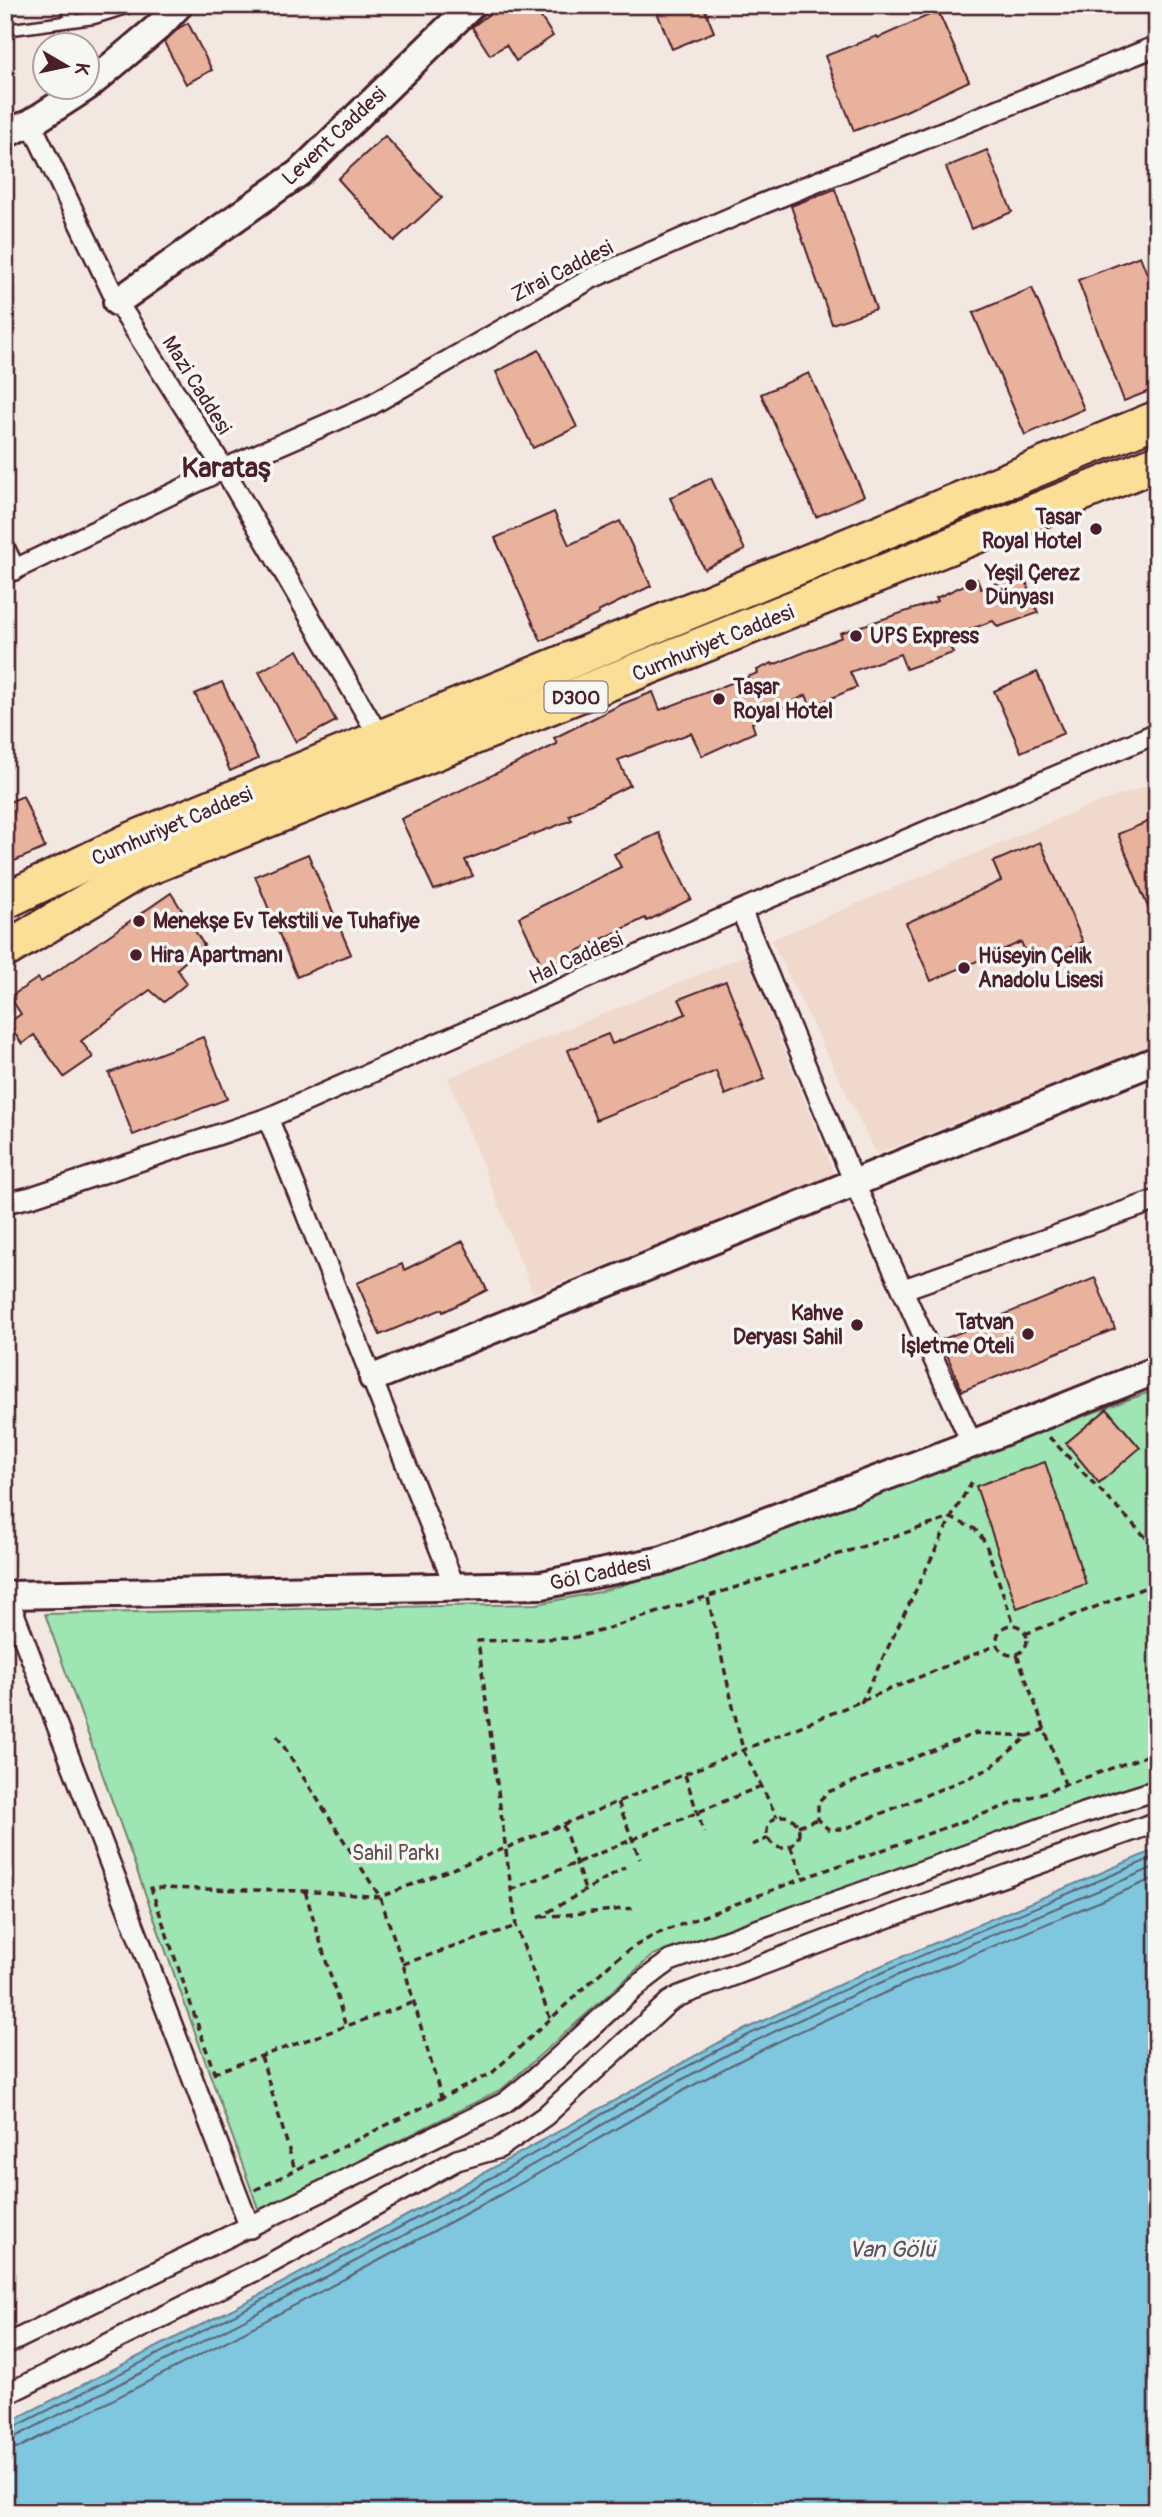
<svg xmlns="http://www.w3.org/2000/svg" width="1162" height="2517" font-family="Pangolin,sans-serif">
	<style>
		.built { fill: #f0d8cc }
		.green { fill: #9de5b3; stroke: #74826f; stroke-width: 2 }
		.water { fill: #7ec7de; stroke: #698496; stroke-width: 2 }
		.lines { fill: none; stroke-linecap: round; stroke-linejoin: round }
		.shore { stroke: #5f6273; stroke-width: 2 }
		.building { fill: #e8b29c; stroke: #4a1f2b; stroke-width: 2 }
		.lane-casing { stroke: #4a1f2b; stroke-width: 15 }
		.street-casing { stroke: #4a1f2b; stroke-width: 24 }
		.secondary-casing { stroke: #4a1f2b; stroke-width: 32 }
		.highway-casing { stroke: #4a1f2b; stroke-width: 40 }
		.path { stroke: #4a1f2b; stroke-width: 3.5; stroke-dasharray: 7 5; stroke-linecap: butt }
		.lane { stroke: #f6f6f2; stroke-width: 10 }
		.street { stroke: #f6f6f2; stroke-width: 19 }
		.secondary { stroke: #f6f6f2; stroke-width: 26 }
		.highway { stroke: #fbdf96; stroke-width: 35 }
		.poi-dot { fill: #4a1f2b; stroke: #f6f6f2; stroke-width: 2.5 }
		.labels { text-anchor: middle; stroke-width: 7; stroke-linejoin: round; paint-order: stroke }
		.shield { fill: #f6f6f2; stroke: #7e6067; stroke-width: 2 }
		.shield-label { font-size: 19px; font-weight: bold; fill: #4a1f2b }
		.street-label { font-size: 21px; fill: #4a1f2b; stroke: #f6f6f2 }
		.poi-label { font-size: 21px; font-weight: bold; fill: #4a1f2b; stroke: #f6f6f2; text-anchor: start }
		.park-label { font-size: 21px; fill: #5f504d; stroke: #f6f6f2 }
		.water-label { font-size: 23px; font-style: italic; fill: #5a5161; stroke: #f6f6f2 }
		.district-label { font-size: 28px; font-weight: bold; fill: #4a1f2b; stroke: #f6f6f2 }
	</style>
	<rect width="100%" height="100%" fill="#f3e8e1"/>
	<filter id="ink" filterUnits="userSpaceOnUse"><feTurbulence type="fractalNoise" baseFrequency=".0143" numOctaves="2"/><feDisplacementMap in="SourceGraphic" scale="14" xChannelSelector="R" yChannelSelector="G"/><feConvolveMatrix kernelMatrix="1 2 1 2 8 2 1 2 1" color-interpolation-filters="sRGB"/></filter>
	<g filter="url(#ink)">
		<g class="built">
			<polygon points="1157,782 1157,1044 876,1154 771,940 1076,811"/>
			<polygon points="746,955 836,1178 533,1293 448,1078"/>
		</g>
		<polygon class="green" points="1157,1389 1157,1780 653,1955 502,2089 259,2211 45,1614 537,1604 599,1592 655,1575"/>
		<polygon class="water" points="1157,1849 1157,2512 5,2512 5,2424 252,2299 406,2216 731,2036 864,1973"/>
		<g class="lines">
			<g class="shore">
				<path d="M 5,2430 L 11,2429 C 170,2349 328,2267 485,2181 C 569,2135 651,2083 738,2040 C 874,1972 1017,1916 1157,1856"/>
				<path d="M 5,2439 L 15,2437 C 174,2357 331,2276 487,2190 C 572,2144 653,2093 739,2049 C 875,1981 1017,1925 1157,1866"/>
				<path d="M 5,2450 L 20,2447 C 180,2366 338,2284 496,2197 C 580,2151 661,2100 747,2057 C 880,1991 1020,1936 1157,1877"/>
			</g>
		</g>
		<g class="building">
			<polygon points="501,5 533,5 553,36 516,61 506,45 490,55 472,27"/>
			<polygon points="654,5 703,5 714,32 672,49"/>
			<polygon points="938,11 969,81 906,111 854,131 825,56 877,36 878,38"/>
			<polygon points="188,23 212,70 186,84 164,42 179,28"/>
			<polygon points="385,136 442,198 394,241 338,179"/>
			<polygon points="987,150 1012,212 971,229 946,167"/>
			<polygon points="835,189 876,309 832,324 791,206"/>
			<polygon points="1140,256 1157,299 1157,388 1124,401 1078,280"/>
			<polygon points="1032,288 1084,409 1025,435 973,313"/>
			<polygon points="539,350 577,427 533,448 496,372"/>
			<polygon points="809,373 864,496 816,517 761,394"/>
			<polygon points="711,478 745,550 704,569 670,498"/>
			<polygon points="554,512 569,545 620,521 651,586 598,612 599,614 541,641 495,538"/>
			<polygon points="1023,573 1038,613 998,627 993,621 946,638 953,653 906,669 900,654 850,672 857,687 811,707 806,695 752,723 755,732 702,756 691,733 618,760 630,785 569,815 572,820 465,860 473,876 434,890 401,819 557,744 554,738 622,704 653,692 660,710 758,673 757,670 772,663 773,665 842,637 840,633 938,601 936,598 977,579 981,589"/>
			<polygon points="298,650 336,721 296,742 259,672"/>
			<polygon points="1037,672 1064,733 1021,752 994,691"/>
			<polygon points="222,682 258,759 230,771 195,694"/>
			<polygon points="23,796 45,848 5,865 5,804"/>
			<polygon points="1157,818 1157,927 1156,927 1118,834"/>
			<polygon points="659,833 691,899 647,921 645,918 543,968 519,917 621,867 614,854"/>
			<polygon points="1040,842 1083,942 1031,965 1021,942 931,981 906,923 1001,881 993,862"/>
			<polygon points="308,854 351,954 297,977 255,876"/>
			<polygon points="171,893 204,945 177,969 187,983 164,1002 150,990 81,1041 93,1057 64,1077 34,1035 22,1044 8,1023 21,1014 10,997 38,978 41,982"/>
			<polygon points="726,981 765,1079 725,1095 716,1071 596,1120 568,1050 608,1034 612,1044 686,1014 679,999"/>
			<polygon points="203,1037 227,1099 133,1135 109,1073"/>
			<polygon points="463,1241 487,1290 443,1312 442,1309 380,1335 357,1283 402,1264 404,1270"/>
			<polygon points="1095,1278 1115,1329 962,1391 941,1340"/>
			<polygon points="1107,1409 1140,1448 1099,1483 1066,1443"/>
			<polygon points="1045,1462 1086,1584 1017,1608 976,1486"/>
		</g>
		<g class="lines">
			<defs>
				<g id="lane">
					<polyline points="64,5 73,19"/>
					<polyline points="5,30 94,18 136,5"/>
				</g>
				<g id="street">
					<polyline points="31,123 117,302 224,469 380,738"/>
					<polyline points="5,549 15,570"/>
					<polyline points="5,574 224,469 369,406 592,278 762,204 1157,46"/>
					<polyline points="741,910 854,1182 972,1444"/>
					<polyline points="268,1118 455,1587"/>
					<polyline points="5,1203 31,1197 268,1118 741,910 1157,733"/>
					<polyline points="904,1289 1157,1200"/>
					<polyline points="5,1590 250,2228"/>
					<path d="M 5,2345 L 504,2103 C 563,2059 610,2003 670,1961 L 1081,1814 L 1157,1790"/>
					<polyline points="5,2395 271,2263 457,2160 499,2148 545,2116 669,2002 679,1996 886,1918 1157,1822"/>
				</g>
				<g id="secondary">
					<polyline points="88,86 158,27 179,5"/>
					<polyline points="5,134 31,123 85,88"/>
					<polyline points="117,302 299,173 472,5"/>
					<polyline points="373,1378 1157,1060"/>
					<polyline points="7,1595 542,1585 663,1560 972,1444 1157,1370"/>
				</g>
				<g id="highway">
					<polyline points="5,901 130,841 1157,419"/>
					<polyline points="5,950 136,872 1157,463"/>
				</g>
			</defs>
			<use href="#lane" class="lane-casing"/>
			<use href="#street" class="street-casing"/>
			<use href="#secondary" class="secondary-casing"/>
			<use href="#highway" class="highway-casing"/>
			<g class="path">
				<polyline points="1049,1437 1157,1549"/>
				<polyline points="708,1598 743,1750 777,1817"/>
				<circle cx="1012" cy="1640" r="15"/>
				<polyline points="1025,1634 1157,1583"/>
				<polyline points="1017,1655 1065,1784"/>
				<polyline points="861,1703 951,1518 974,1478"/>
				<polyline points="277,1736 380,1897 403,1964 441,2097"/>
				<polyline points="1028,1736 976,1733 828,1792 818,1802 818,1819 828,1829 844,1829 989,1769 1028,1736 1045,1729"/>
				<polyline points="685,1775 704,1833"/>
				<polyline points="618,1802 640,1859"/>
				<circle cx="783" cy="1832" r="16"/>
				<polyline points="563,1825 585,1890"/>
				<polyline points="798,1826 818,1819"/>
				<polyline points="752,1845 769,1838"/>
				<polyline points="790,1846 804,1878"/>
				<polyline points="511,1890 761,1786"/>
				<polyline points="305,1891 346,2027"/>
				<polyline points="542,1917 634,1908"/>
				<polyline points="538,1918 625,1867"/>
				<polyline points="403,1964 516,1926"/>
				<polyline points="550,2018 516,1926 478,1641 572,1638 600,1631 951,1518 975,1529 985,1542 1014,1625"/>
				<polyline points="261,2056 295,2170"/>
				<polyline points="213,2073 412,2003"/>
				<polyline points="215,2075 151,1888 305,1891 380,1897 506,1848 997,1645"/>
				<polyline points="255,2190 492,2073 611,1963 632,1948 654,1935 804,1878 1157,1752"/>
			</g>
			<use href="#lane" class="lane"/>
			<use href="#street" class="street"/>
			<use href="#secondary" class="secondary"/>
			<use href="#highway" class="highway"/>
		</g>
	</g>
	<g class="poi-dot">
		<circle cx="1096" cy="529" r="7"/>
		<circle cx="971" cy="585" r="7"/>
		<circle cx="856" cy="636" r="7"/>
		<circle cx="719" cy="699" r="7"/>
		<circle cx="139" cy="921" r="7"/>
		<circle cx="136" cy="955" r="7"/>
		<circle cx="964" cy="968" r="7"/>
		<circle cx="857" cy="1325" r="7"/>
		<circle cx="1028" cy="1334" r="7"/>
	</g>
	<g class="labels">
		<rect class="shield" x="544.5" y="681.5" width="63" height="31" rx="5"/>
		<g class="shield-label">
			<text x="576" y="704">D300</text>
		</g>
		<g class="street-label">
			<text transform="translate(334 136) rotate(-43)" y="7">Levent Caddesi</text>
			<text transform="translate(562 271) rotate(-27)" y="7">Zirai Caddesi</text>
			<text transform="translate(197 385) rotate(58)" y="7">Mazi Caddesi</text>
			<text transform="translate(713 643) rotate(-22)" y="7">Cumhuriyet Caddesi</text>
			<text transform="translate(172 826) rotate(-23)" y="7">Cumhuriyet Caddesi</text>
			<text transform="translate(576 958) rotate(-24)" y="7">Hal Caddesi</text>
			<text transform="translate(600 1573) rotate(-12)" y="7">Göl Caddesi</text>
		</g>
		<g class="poi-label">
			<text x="1082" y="524" text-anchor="end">Tasar<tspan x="1082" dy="24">Royal Hotel</tspan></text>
			<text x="985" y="580">Yeşil Çerez<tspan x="985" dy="24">Dünyası</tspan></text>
			<text x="870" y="643">UPS Express</text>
			<text x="733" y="694">Taşar<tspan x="733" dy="24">Royal Hotel</tspan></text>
			<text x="153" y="928">Menekşe Ev Tekstili ve Tuhafiye</text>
			<text x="150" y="962">Hira Apartmanı</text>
			<text x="978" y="963">Hüseyin Çelik<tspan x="978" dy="24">Anadolu Lisesi</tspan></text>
			<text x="843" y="1320" text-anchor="end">Kahve<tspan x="843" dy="24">Deryası Sahil</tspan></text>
			<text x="1014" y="1329" text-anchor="end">Tatvan<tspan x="1014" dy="24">İşletme Oteli</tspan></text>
		</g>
		<g class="park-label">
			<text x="396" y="1860">Sahil Parkı</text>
		</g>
		<g class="water-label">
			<text x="892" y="2257">Van Gölü</text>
		</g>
		<g class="district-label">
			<text x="226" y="477">Karataş</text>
		</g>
	</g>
	<rect width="1162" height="2517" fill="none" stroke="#f6f6f2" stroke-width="28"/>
	<rect x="14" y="14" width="1134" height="2489" fill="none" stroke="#4a1f2b" stroke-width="2.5" filter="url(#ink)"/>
	<g transform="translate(66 66) rotate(99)"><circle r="33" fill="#f6f6f2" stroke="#b1a0a2" stroke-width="2"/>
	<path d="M0-5L12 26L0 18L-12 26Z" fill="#4a1f2b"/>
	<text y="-10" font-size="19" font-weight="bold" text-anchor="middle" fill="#4a1f2b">K</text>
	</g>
</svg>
